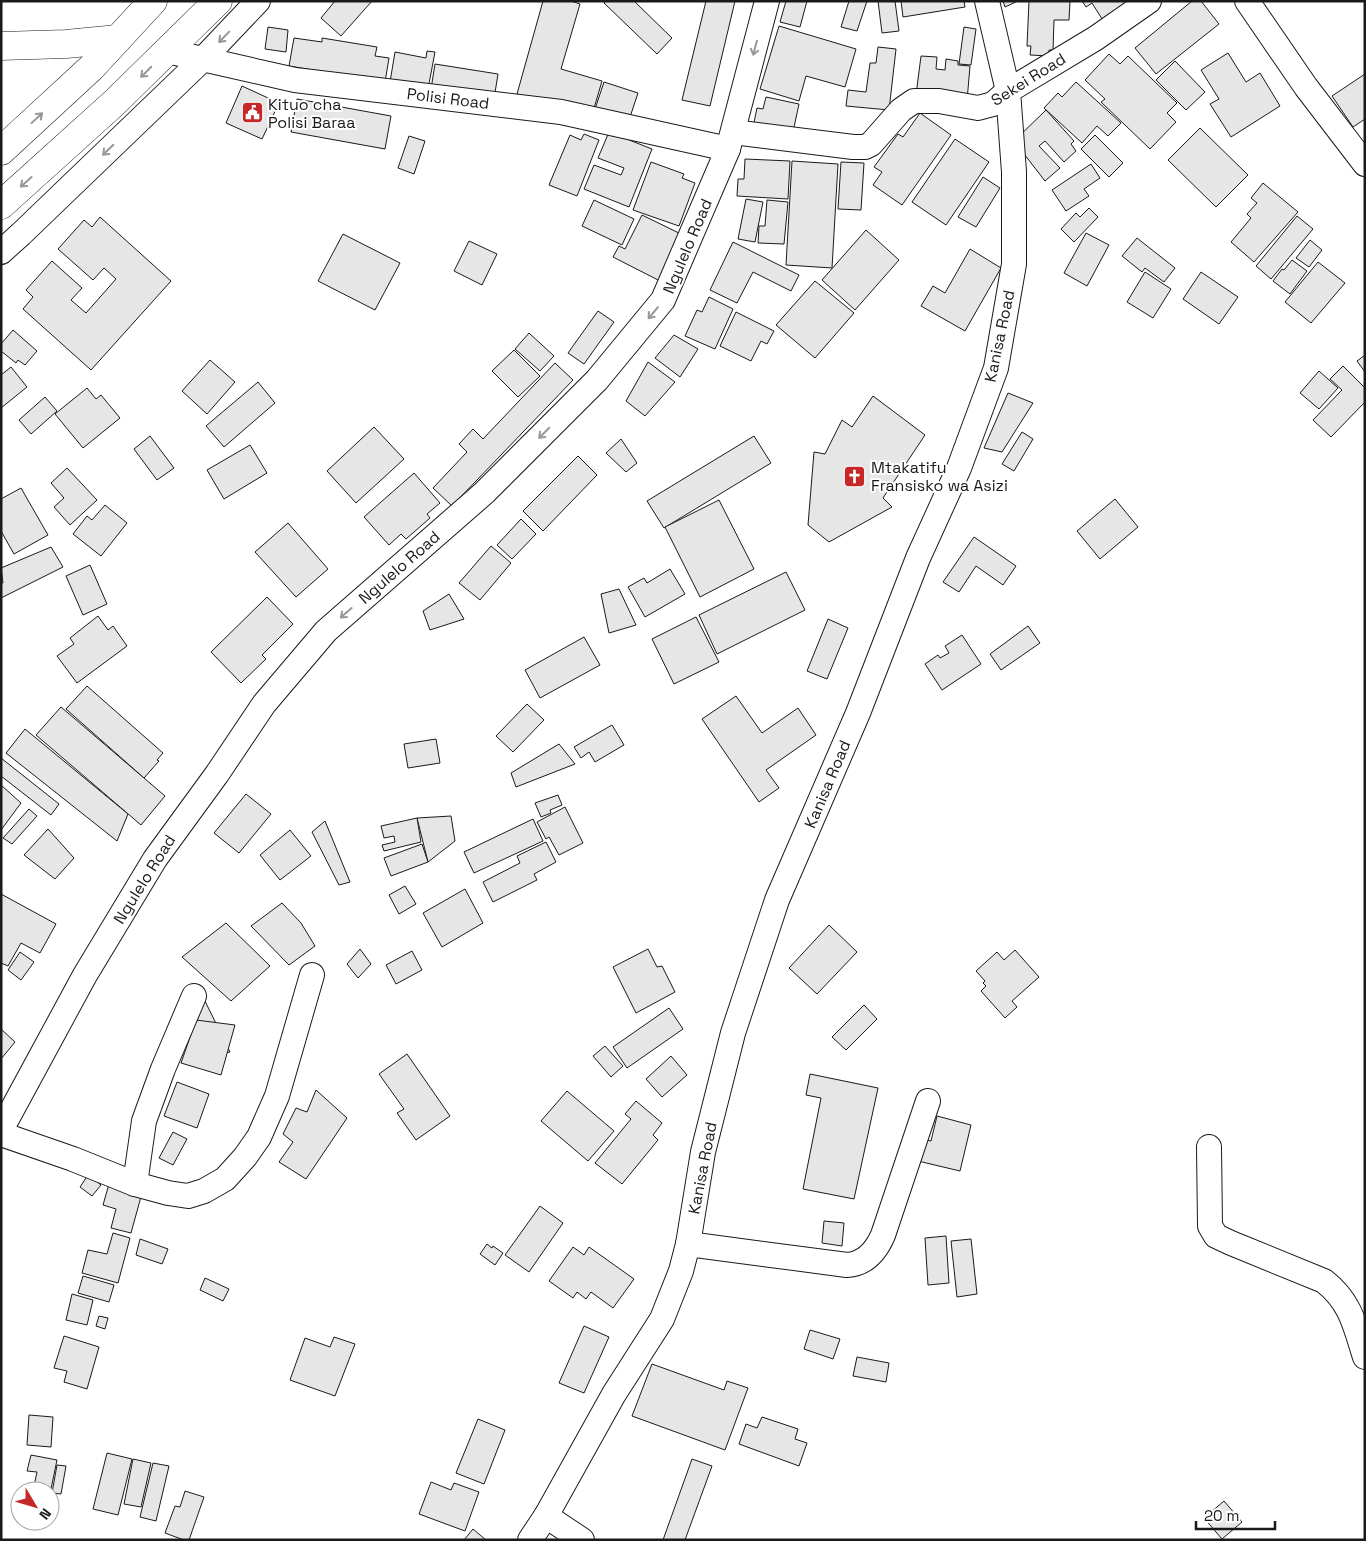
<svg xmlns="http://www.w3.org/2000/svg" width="1366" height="1541" font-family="'Space Grotesk',sans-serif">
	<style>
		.building { fill: #e6e6e6; stroke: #1a1a1a }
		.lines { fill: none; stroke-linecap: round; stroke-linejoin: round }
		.minor-casing { stroke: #1a1a1a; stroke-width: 26 }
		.tertiary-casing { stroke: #1a1a1a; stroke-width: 29 }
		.trunk-casing { stroke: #1a1a1a; stroke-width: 29 }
		.minor { stroke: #fff; stroke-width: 24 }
		.tertiary { stroke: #fff; stroke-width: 28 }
		.trunk { stroke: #fff; stroke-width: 28 }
		.oneway { stroke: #989898 }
		.labels { text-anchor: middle; stroke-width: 4; stroke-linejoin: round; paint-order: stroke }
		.street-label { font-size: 16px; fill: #1a1a1a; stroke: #fff }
		.poi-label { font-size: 16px; fill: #1a1a1a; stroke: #fff; text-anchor: start }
	</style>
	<rect width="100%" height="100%" fill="#fff"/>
	<g class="building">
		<polygon points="335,1 372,1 341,36 321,18"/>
		<polygon points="543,1 571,1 580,4 561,69 602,81 592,115 517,94"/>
		<polygon points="606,1 634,1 672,38 657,54 604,3"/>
		<polygon points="706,1 735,1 710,106 682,100"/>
		<polygon points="786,1 807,1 800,27 780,22"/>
		<polygon points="849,1 867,1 857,31 841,27"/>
		<polygon points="878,1 895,1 899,31 882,33"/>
		<polygon points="901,1 964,1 965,7 903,17"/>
		<polygon points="1003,1 1018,1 1005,7"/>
		<polygon points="1029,1 1070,1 1069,20 1054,20 1053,50 1049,50 1049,56 1030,55 1031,46 1027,46"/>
		<polygon points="1082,1 1137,1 1104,22 1092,3 1086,7"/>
		<polygon points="1192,1 1201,1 1219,24 1156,74 1135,48"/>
		<polygon points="779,26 856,49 845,87 806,76 799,101 760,89"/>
		<polygon points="268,27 288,30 286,52 265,49"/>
		<polygon points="964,27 976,29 971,65 959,64"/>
		<polygon points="294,38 322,42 322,38 377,47 375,56 389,58 385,82 289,66"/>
		<polygon points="878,47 896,49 889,110 846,106 848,90 866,92 870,63 876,63"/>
		<polygon points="427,51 435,52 428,89 390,82 395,52 426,58"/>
		<polygon points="1228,53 1246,82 1260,73 1280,106 1231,137 1210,104 1219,99 1201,70"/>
		<polygon points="1109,54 1120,64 1128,56 1177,103 1167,113 1176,122 1150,149 1101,102 1105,99 1085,80"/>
		<polygon points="921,56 937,57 936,69 945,70 946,59 958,61 958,65 970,66 967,101 916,95"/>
		<polygon points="1175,61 1205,92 1186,110 1156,80"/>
		<polygon points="435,64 498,74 494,99 431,89"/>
		<polygon points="1365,74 1365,119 1353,127 1332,96"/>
		<polygon points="604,82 638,93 628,123 594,112"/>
		<polygon points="1076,82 1121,123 1108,136 1097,126 1082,143 1044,108 1058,93 1062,97"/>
		<polygon points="242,86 279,103 262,139 226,123"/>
		<polygon points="766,97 799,104 791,141 752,132 757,108 763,109"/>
		<polygon points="297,99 391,116 385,149 291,132"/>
		<polygon points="1046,110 1074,141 1071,144 1076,151 1064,162 1045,141 1039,146 1060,168 1045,181 1014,141"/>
		<polygon points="920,113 951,135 902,205 873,185 882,172 874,167 898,134 903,137"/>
		<polygon points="1200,128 1248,175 1216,207 1168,160"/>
		<polygon points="609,132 652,149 629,207 584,189 594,165 621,175 624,168 598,158"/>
		<polygon points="584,134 599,140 577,196 549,185 570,135 581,140"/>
		<polygon points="1095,135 1123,163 1109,177 1081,149"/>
		<polygon points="409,136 425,141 414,174 398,168"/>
		<polygon points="955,139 989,162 946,225 912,202"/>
		<polygon points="745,159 790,161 788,199 737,196 738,179 744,179"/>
		<polygon points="792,161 838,164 832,268 786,265"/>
		<polygon points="651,162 684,174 682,178 695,183 679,226 633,210"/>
		<polygon points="841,162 864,163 861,210 838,209"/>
		<polygon points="1091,164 1100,178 1084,189 1089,196 1066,211 1052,190"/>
		<polygon points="983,177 1000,188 976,227 958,217"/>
		<polygon points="1263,183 1298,212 1254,262 1231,242 1251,218 1247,214 1257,203 1251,198"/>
		<polygon points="746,199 763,202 755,242 738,239"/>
		<polygon points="594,200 634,219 622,245 582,226"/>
		<polygon points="767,200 788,202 784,244 758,243 759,226 765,226"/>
		<polygon points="1089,208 1098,217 1074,242 1061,229 1076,213 1080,217"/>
		<polygon points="642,215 683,235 660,281 613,257 619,246 625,249"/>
		<polygon points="1297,216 1313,229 1271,279 1256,266"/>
		<polygon points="100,217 171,281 91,370 23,309 33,297 26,290 52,261 82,288 71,300 86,313 116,279 104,268 93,280 58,249 84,220 92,227"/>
		<polygon points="866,230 899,260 855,310 822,280"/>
		<polygon points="1086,233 1109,245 1087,286 1064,273"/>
		<polygon points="343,234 400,263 375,310 318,281"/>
		<polygon points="1137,238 1175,268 1164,282 1145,268 1142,272 1122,256"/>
		<polygon points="1310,240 1322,250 1309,267 1296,258"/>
		<polygon points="469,241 497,254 482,285 454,271"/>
		<polygon points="733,242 799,275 791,291 753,272 737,303 710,290"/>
		<polygon points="970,249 1001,268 965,331 921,306 933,286 945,293"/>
		<polygon points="1292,260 1307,271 1290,294 1273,281 1282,269 1284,270"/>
		<polygon points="1318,262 1345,283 1311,323 1285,302"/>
		<polygon points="1145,272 1171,289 1153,318 1127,302"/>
		<polygon points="1201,272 1238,297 1219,324 1183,299"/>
		<polygon points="815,281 854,313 815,358 776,325"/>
		<polygon points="709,297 733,309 715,349 685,336 697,310 702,312"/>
		<polygon points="598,311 614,322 584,364 568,353"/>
		<polygon points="736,312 774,331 767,344 761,341 751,361 720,346"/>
		<polygon points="13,330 37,351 25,365 18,360 16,363 1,351 1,344"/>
		<polygon points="529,333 554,356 540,371 515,349"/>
		<polygon points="674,335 698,349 680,377 655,358"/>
		<polygon points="514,350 540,376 518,397 492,371"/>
		<polygon points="1365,355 1365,372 1357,361"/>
		<polygon points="210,360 235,382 207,414 182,391"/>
		<polygon points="648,362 675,382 645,416 626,401"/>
		<polygon points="555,363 573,380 452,506 433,488 467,452 459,444 473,429 483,439"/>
		<polygon points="1343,366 1365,388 1365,402 1331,437 1313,420 1342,390 1330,379"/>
		<polygon points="11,367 27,387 1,408 1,375"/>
		<polygon points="1319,371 1338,388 1319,409 1300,393"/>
		<polygon points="258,382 275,403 224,447 206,426"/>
		<polygon points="87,388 96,399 101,395 120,418 83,448 55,414"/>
		<polygon points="1008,393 1033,403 1002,452 984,448"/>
		<polygon points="873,396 925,435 883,498 892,507 829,542 808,525 814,452 825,454 842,420 852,427"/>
		<polygon points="45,397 57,411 31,434 19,420"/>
		<polygon points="374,427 404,459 356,503 327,471"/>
		<polygon points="1022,432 1033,439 1014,471 1002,464"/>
		<polygon points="150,436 174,468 157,480 134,449"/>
		<polygon points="754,436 771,463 664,528 647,501"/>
		<polygon points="621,439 637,463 626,472 606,453"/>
		<polygon points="250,445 267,473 224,499 207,470"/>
		<polygon points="578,456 597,475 543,531 523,511"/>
		<polygon points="67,468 97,500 70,525 54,507 64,498 51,483"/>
		<polygon points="414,473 440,503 427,514 430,518 406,539 401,534 389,545 364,517"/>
		<polygon points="21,488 48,535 14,554 1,531 1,499"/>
		<polygon points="1115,499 1138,527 1100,559 1077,531"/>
		<polygon points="719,500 754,569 700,597 665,527"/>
		<polygon points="105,505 127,523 101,556 73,534 87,516 92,520"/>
		<polygon points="521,519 536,534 512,559 497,545"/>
		<polygon points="288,523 328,569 296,597 255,552"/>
		<polygon points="974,537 1016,566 1003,585 976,566 959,592 943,582"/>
		<polygon points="491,546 511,563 480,600 459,583"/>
		<polygon points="51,547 63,567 1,598 1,583 3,583 1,568"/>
		<polygon points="90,565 107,604 83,615 66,576"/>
		<polygon points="670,569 685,594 645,617 628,587 644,578 647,583"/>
		<polygon points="786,572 805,610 717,654 699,615"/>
		<polygon points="619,589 636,625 609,633 601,594"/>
		<polygon points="449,594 464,619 430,630 423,611"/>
		<polygon points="267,597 293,624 262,655 266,659 241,683 211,652"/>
		<polygon points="98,616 108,630 113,626 127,646 77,683 57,656 74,644 70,638"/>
		<polygon points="696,617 719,662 674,684 652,639"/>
		<polygon points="828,619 848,628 827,679 807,671"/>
		<polygon points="1028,626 1040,643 1001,670 990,654"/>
		<polygon points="962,635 981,664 942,690 925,664 938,655 940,658 949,653 945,646"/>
		<polygon points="584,637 600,665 540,698 525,670"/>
		<polygon points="87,686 163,753 157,760 159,761 144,778 66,709"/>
		<polygon points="736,696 762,733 798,708 816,735 766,770 779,788 759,802 702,719"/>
		<polygon points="527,704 544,720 513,752 496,736"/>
		<polygon points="61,707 165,796 141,825 36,735"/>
		<polygon points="612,725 624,745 595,762 589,752 581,758 574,747"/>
		<polygon points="25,729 128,814 117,841 6,753"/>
		<polygon points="436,739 440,763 408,768 404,744"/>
		<polygon points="559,744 575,764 516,787 511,773"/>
		<polygon points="1,758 59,804 51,815 1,776"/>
		<polygon points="1,785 21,803 1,830"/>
		<polygon points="246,794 271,814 239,853 214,833"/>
		<polygon points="558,795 562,805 550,810 551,813 541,817 535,803"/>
		<polygon points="565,807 583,843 559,855 549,837 546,839 537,822"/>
		<polygon points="29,809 37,816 12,844 3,838"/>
		<polygon points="451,816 455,841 428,862 417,818"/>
		<polygon points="417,818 421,842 384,851 382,845 395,842 394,836 384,838 381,826"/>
		<polygon points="533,819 543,841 474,873 464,852"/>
		<polygon points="325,821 350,882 339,885 312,832"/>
		<polygon points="48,829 74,858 55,879 24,855"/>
		<polygon points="290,830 311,856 280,880 260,855"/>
		<polygon points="546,842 556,862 534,874 537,880 493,902 483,882 520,863 517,856"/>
		<polygon points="422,844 428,862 391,876 384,858"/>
		<polygon points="405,886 416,904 399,914 389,895"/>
		<polygon points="465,889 483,923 442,947 423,913"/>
		<polygon points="1,894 56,924 40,953 21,943 8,966 1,963"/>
		<polygon points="282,903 301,923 315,946 289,965 251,926"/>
		<polygon points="226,923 270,966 231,1001 182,957"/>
		<polygon points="829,925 857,952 817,994 789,968"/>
		<polygon points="360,949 371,964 358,978 347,964"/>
		<polygon points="648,949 657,967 662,966 675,992 636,1013 613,967"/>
		<polygon points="1015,950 1039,977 1012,1001 1017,1007 1005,1018 981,991 986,986 983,983 985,981 976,971 997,952 1004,960"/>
		<polygon points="412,951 422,970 396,984 386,965"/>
		<polygon points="20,952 34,962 21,980 8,970"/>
		<polygon points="204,999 230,1052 212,1056 191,1008"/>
		<polygon points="864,1005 877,1019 846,1050 832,1037"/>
		<polygon points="669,1008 683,1029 627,1068 613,1047"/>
		<polygon points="196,1020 235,1025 221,1075 181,1063"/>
		<polygon points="1,1029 15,1042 1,1059"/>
		<polygon points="605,1046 623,1066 611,1077 593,1056"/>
		<polygon points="407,1054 450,1116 416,1140 397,1113 404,1109 379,1074"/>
		<polygon points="671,1056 687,1075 662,1097 646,1079"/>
		<polygon points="810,1074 878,1088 854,1199 803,1189 821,1098 806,1095"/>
		<polygon points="177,1082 209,1094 197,1128 164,1116"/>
		<polygon points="316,1090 347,1118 306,1179 279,1162 293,1142 283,1134 296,1108 307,1112"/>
		<polygon points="567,1091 614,1131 588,1161 541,1121"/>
		<polygon points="636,1101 662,1123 653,1135 658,1140 622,1184 595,1163 631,1119 625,1114"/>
		<polygon points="937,1116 971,1125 960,1171 918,1161 923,1139 931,1141"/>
		<polygon points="173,1132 187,1139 173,1165 159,1158"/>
		<polygon points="88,1175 101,1185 92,1196 80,1187"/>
		<polygon points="109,1184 142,1193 131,1233 111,1228 116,1209 103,1205"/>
		<polygon points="540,1206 563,1223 529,1272 505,1255"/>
		<polygon points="824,1221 844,1223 842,1246 822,1243"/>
		<polygon points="113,1233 130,1238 118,1283 82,1273 88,1250 107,1254"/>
		<polygon points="946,1236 949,1283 928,1285 925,1238"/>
		<polygon points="140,1239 168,1249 162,1264 136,1255"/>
		<polygon points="971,1239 977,1294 957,1297 951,1241"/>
		<polygon points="487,1244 492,1248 493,1246 503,1253 495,1265 480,1254"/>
		<polygon points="573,1247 584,1255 589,1247 634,1279 613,1308 591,1292 586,1299 577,1292 573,1298 549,1281"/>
		<polygon points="83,1276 114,1285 109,1302 78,1293"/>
		<polygon points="205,1278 229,1289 223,1301 200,1290"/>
		<polygon points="72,1294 93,1300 87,1325 66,1320"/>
		<polygon points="99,1316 108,1318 105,1329 96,1326"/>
		<polygon points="584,1326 609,1337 584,1393 559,1383"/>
		<polygon points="810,1330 840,1339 833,1359 804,1349"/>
		<polygon points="64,1336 99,1347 87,1389 64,1382 67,1371 54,1368"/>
		<polygon points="334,1337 355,1344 335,1396 290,1380 305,1338 330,1347"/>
		<polygon points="857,1357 889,1363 886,1382 853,1376"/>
		<polygon points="652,1364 724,1390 727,1381 748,1388 725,1450 632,1416"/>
		<polygon points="29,1415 53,1417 51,1447 27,1445"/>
		<polygon points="762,1417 798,1429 795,1439 807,1443 799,1466 739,1444 746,1424 757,1428"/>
		<polygon points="478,1419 505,1430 484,1484 456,1473"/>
		<polygon points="107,1453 132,1459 118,1515 93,1509"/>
		<polygon points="31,1455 57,1460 51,1489 34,1486 37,1472 27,1471"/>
		<polygon points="133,1459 151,1463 141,1507 124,1504"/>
		<polygon points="692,1459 712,1466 685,1540 663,1540"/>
		<polygon points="153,1463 169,1466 156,1521 140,1517"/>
		<polygon points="57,1465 66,1466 61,1494 52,1493"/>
		<polygon points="431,1482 451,1490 454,1483 479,1492 465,1531 419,1514"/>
		<polygon points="185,1491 204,1497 189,1540 184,1540 165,1533 175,1506 180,1507"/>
		<polygon points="1224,1501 1242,1522 1222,1539 1204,1518"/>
		<polygon points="473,1529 486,1540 464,1540"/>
	</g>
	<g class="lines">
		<defs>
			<g id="minor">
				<polyline points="1247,1 1306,87 1365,164"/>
				<polyline points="167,51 295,80 561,112 728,149"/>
				<polyline points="733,132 853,147 865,147 871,144 901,110 914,101 939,101 978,108 993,104 1008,91 1096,38 1149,1"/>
				<polyline points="1,252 21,234 202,60 258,1"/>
				<polyline points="1,1130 85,975 155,859 217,774 264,704 326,631 484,493 597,380 663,300 728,149 767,1"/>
				<polyline points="1,1134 73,1159 135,1184 168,1193 188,1196 204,1191 225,1179 245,1157 259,1137 277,1096 312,975"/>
				<path d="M 1209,1147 L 1210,1226 L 1216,1236 L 1231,1243 L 1324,1281 C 1351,1302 1355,1326 1365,1357"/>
				<polyline points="135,1184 144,1121 163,1069 194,996"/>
				<path d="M 688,1244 L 847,1265 C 865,1264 876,1251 883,1235 L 928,1101"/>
				<polyline points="546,1516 582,1540"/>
				<polyline points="530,1540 546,1516 614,1394 662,1319 681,1271 688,1244 703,1152 733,1033 777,900 858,713 918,558 959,468 996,368 1014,264 1014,172 1008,91 987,1"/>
			</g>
			<polyline id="tertiary" points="1,46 66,44 118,39"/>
			<g id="trunk">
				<polyline points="1,151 92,67 153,1"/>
				<polyline points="1,205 114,103 218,1"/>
			</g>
		</defs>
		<use href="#minor" class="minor-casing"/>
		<use href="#tertiary" class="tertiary-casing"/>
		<use href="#trunk" class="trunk-casing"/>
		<use href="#minor" class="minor"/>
		<use href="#tertiary" class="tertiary"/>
		<use href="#trunk" class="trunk"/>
	</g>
	<defs><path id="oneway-shaft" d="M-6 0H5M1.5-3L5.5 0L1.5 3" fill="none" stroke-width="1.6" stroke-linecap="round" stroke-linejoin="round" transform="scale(1.25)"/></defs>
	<g class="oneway">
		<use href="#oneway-shaft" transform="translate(224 37) rotate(134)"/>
		<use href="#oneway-shaft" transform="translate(755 48) rotate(105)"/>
		<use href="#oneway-shaft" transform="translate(146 72) rotate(135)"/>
		<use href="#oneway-shaft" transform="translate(37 118) rotate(-43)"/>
		<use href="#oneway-shaft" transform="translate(108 150) rotate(136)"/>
		<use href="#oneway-shaft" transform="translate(26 182) rotate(138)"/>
		<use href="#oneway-shaft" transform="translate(653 313) rotate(130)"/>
		<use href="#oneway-shaft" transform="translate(544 433) rotate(135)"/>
		<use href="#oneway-shaft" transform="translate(346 613) rotate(139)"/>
	</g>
	<defs>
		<symbol id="civic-square" viewBox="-11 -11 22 22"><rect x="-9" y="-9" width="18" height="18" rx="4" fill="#c62828" stroke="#fff"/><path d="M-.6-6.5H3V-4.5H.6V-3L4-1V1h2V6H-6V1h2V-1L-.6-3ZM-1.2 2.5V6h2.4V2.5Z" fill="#fff"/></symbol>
		<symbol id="church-square" viewBox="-11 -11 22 22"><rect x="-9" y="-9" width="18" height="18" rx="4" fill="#c62828" stroke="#fff"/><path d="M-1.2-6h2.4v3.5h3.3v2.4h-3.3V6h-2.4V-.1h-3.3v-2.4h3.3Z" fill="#fff"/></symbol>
	</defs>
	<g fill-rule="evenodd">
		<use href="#civic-square" x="240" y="100" width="25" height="25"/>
		<use href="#church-square" x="842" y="464" width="25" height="25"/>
	</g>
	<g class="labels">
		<g class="street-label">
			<text transform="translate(1028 79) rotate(-32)" y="6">Sekei Road</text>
			<text transform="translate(448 98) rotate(7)" y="6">Polisi Road</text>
			<text transform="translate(687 246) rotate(-67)" y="6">Ngulelo Road</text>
			<text transform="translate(999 336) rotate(-78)" y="6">Kanisa Road</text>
			<text transform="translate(399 567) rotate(-41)" y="6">Ngulelo Road</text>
			<text transform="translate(827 784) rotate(-67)" y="6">Kanisa Road</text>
			<text transform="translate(144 879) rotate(-58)" y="6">Ngulelo Road</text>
			<text transform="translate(702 1168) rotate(-79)" y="6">Kanisa Road</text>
		</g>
		<g class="poi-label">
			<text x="268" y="110">Kituo cha<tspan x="268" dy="18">Polisi Baraa</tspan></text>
			<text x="871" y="473">Mtakatifu<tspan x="871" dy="18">Fransisko wa Asizi</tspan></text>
		</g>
	</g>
	<rect width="1366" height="1541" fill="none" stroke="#1a1a1a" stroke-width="5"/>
	<g transform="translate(35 1506) rotate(128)"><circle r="24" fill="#ffffff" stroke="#a3a3a3"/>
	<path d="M0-4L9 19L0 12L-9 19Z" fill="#c62828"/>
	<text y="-8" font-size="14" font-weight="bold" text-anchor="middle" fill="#1a1a1a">N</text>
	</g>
	<path d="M1196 1521v8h79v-8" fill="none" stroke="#1a1a1a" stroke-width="2.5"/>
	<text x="1204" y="1521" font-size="15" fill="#1a1a1a" stroke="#ffffff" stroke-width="4" paint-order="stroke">20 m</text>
</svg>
